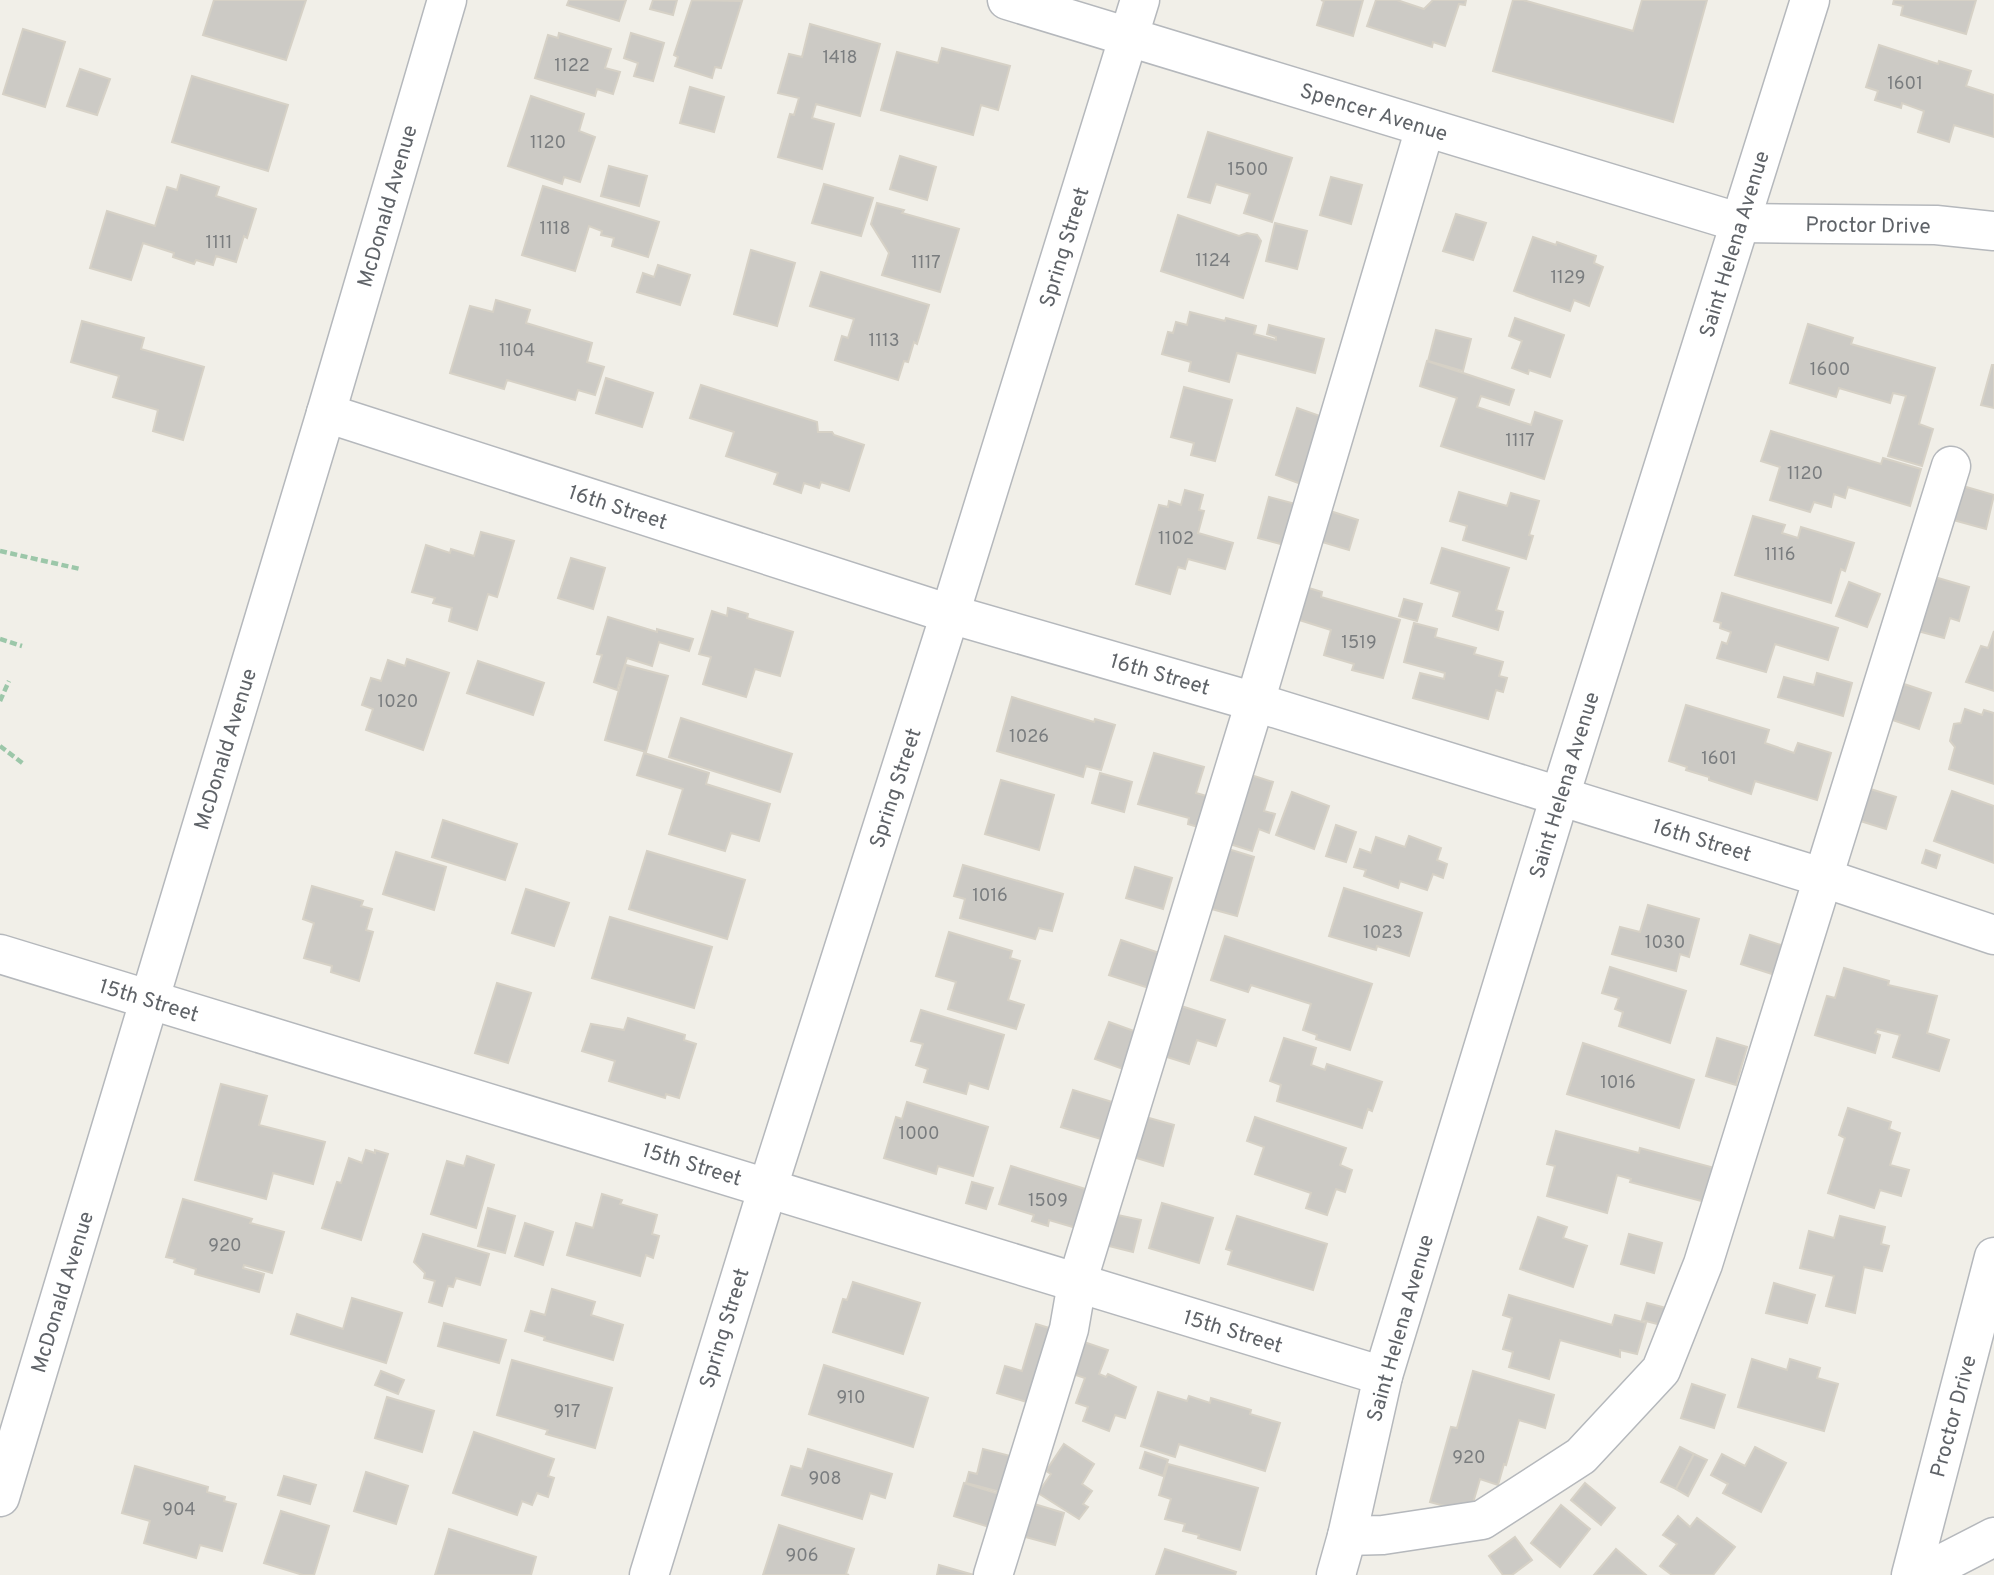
<svg xmlns="http://www.w3.org/2000/svg" width="1994" height="1575" font-family="Overpass,sans-serif">
	<style>
		.building { fill: #cccac5; stroke: #d6d1c6; stroke-width: 2 }
		.lines { fill: none; stroke-linecap: round; stroke-linejoin: round }
		.minor-casing { stroke: #b5b8bc; stroke-width: 41 }
		.path { stroke: #9cc7a9; stroke-width: 4.5; stroke-dasharray: 7 3.5; stroke-linecap: butt }
		.minor { stroke: #fff; stroke-width: 38 }
		.labels { text-anchor: middle; stroke-width: 5; stroke-linejoin: round; paint-order: stroke }
		.number-label { font-size: 18px; fill: #7a7d7f }
		.street-label { font-size: 21px; fill: #5f6368; stroke: #fff }
	</style>
	<rect width="100%" height="100%" fill="#f1efe8"/>
	<g class="building">
		<polygon points="214,0 306,0 286,60 203,35"/>
		<polygon points="569,0 626,0 619,21 567,5"/>
		<polygon points="653,0 677,0 673,15 650,9"/>
		<polygon points="692,0 742,1 721,68 715,67 712,78 675,66 678,57 674,55"/>
		<polygon points="1321,0 1363,0 1353,36 1317,25 1324,1"/>
		<polygon points="1376,0 1397,0 1424,9 1433,0 1466,0 1465,5 1459,4 1445,46 1433,42 1432,47 1367,26"/>
		<polygon points="1513,0 1523,0 1633,31 1642,0 1707,0 1673,122 1493,71"/>
		<polygon points="1894,0 1976,0 1966,34 1901,15 1903,6 1893,4"/>
		<polygon points="810,24 880,44 860,116 816,104 812,118 834,124 822,169 778,157 790,114 794,115 799,98 778,93 789,54 802,57"/>
		<polygon points="23,29 65,42 45,107 3,94"/>
		<polygon points="559,33 611,49 605,68 620,72 613,94 597,89 595,96 535,78 548,35 558,38"/>
		<polygon points="631,33 664,43 653,81 634,76 638,63 624,58"/>
		<polygon points="1879,45 1938,64 1939,61 1971,71 1966,86 1994,95 1994,137 1954,125 1949,142 1918,132 1924,111 1902,103 1901,108 1875,100 1878,91 1866,87"/>
		<polygon points="942,48 1010,66 998,110 981,105 973,135 881,110 897,52 938,63"/>
		<polygon points="80,69 110,79 97,115 67,106"/>
		<polygon points="192,76 288,105 268,171 172,142"/>
		<polygon points="690,87 724,97 714,132 680,123"/>
		<polygon points="531,96 584,114 579,131 595,137 580,182 564,177 562,184 508,166"/>
		<polygon points="1208,132 1292,158 1272,222 1244,213 1250,194 1216,184 1210,203 1188,197"/>
		<polygon points="900,156 936,167 927,200 890,189"/>
		<polygon points="609,166 647,176 639,206 601,196"/>
		<polygon points="181,175 219,187 216,196 256,209 247,238 244,236 236,262 216,256 213,265 196,260 194,264 173,257 174,253 143,243 131,280 90,268 107,211 155,226 167,187 177,190"/>
		<polygon points="1331,177 1362,185 1351,224 1320,215"/>
		<polygon points="824,184 873,198 861,236 812,223"/>
		<polygon points="543,186 659,222 648,257 612,246 614,238 601,235 602,231 589,226 575,271 522,255"/>
		<polygon points="877,203 904,210 902,213 959,229 940,292 882,275 889,253 871,224"/>
		<polygon points="1456,214 1486,223 1473,260 1443,251"/>
		<polygon points="1178,215 1239,236 1247,233 1257,235 1261,241 1243,298 1161,271"/>
		<polygon points="1275,223 1307,231 1297,269 1266,261"/>
		<polygon points="1533,237 1556,245 1557,242 1596,256 1594,263 1603,267 1589,306 1574,300 1570,311 1514,291"/>
		<polygon points="751,250 795,263 777,326 734,314"/>
		<polygon points="658,265 690,275 680,305 637,292 643,273 654,277"/>
		<polygon points="821,272 929,305 917,344 914,342 908,362 904,361 898,380 835,360 842,336 848,338 854,319 810,306"/>
		<polygon points="496,300 530,310 526,323 592,343 587,362 604,367 595,395 578,390 575,400 507,380 504,389 450,373 470,306 493,312"/>
		<polygon points="1190,312 1225,321 1226,318 1256,326 1254,334 1276,340 1276,337 1267,334 1269,325 1324,339 1315,373 1237,353 1229,382 1189,371 1191,362 1162,354 1168,332 1173,333 1176,322 1187,325"/>
		<polygon points="1515,318 1564,335 1550,377 1529,370 1528,374 1512,368 1522,341 1509,336"/>
		<polygon points="82,321 144,338 141,349 204,367 183,440 153,431 158,410 113,397 119,376 71,362"/>
		<polygon points="1808,324 1853,338 1851,344 1935,368 1919,424 1933,429 1922,466 1888,456 1906,396 1893,393 1890,403 1839,388 1836,397 1790,383"/>
		<polygon points="1436,330 1471,339 1463,371 1428,361"/>
		<polygon points="1427,361 1514,390 1509,405 1481,396 1477,407 1531,425 1535,412 1562,421 1544,479 1441,446 1457,398 1420,386"/>
		<polygon points="1992,365 1994,365 1994,408 1981,405"/>
		<polygon points="606,378 653,393 642,427 596,413"/>
		<polygon points="701,385 817,422 818,432 832,432 834,435 864,445 849,491 821,482 819,488 804,483 801,493 774,484 778,473 726,456 734,432 690,418"/>
		<polygon points="1184,387 1232,400 1215,461 1191,455 1194,443 1171,437"/>
		<polygon points="1297,408 1323,417 1301,484 1276,475"/>
		<polygon points="1771,431 1881,464 1883,458 1921,469 1910,506 1848,487 1845,498 1834,494 1831,507 1814,502 1810,512 1770,500 1780,467 1761,461"/>
		<polygon points="1956,484 1994,495 1986,529 1946,518"/>
		<polygon points="1185,490 1203,495 1199,510 1204,511 1198,533 1233,543 1225,569 1188,559 1185,569 1178,567 1170,594 1136,584 1159,505 1168,507 1169,501 1181,505"/>
		<polygon points="1459,492 1507,506 1511,493 1539,501 1529,535 1533,536 1526,559 1463,540 1467,526 1450,521"/>
		<polygon points="1269,497 1303,506 1292,547 1258,538"/>
		<polygon points="1324,509 1358,520 1349,550 1319,541"/>
		<polygon points="1753,516 1785,525 1782,533 1798,538 1801,527 1854,543 1845,571 1841,569 1831,603 1735,575"/>
		<polygon points="481,532 514,541 497,597 488,594 477,630 449,621 452,608 433,603 435,598 412,592 426,545 450,553 451,549 474,556"/>
		<polygon points="1442,548 1509,568 1496,610 1503,612 1498,630 1453,616 1460,592 1431,583"/>
		<polygon points="571,558 605,568 593,609 558,598"/>
		<polygon points="1931,576 1969,587 1959,621 1950,618 1944,638 1914,630"/>
		<polygon points="1849,582 1880,594 1867,627 1836,616"/>
		<polygon points="1302,586 1322,592 1321,597 1400,620 1383,678 1352,670 1354,664 1324,655 1331,630 1293,618"/>
		<polygon points="1722,593 1838,628 1828,660 1775,644 1766,672 1717,658 1722,642 1727,644 1731,632 1720,628 1721,623 1714,621"/>
		<polygon points="1404,599 1422,604 1417,621 1399,616"/>
		<polygon points="728,608 748,614 747,618 793,632 780,676 755,669 746,697 703,684 711,657 699,654 712,611 727,616"/>
		<polygon points="608,617 657,632 657,629 693,639 689,651 659,642 652,666 627,658 617,690 594,682 602,655 597,654"/>
		<polygon points="1414,623 1437,629 1435,637 1476,648 1474,654 1503,662 1499,676 1507,678 1503,692 1496,690 1488,719 1413,698 1420,673 1444,679 1445,673 1404,662"/>
		<polygon points="1994,631 1994,691 1966,682 1981,646 1988,648"/>
		<polygon points="407,659 449,673 423,750 366,730 373,709 362,705 371,678 381,681 388,660 405,666"/>
		<polygon points="478,661 544,683 533,715 467,693"/>
		<polygon points="626,665 668,676 646,752 605,740"/>
		<polygon points="1817,673 1852,683 1843,716 1778,697 1784,677 1814,685"/>
		<polygon points="1892,680 1931,693 1919,729 1881,716"/>
		<polygon points="1012,697 1094,722 1095,719 1115,725 1101,770 1086,766 1083,777 997,751"/>
		<polygon points="1686,705 1769,730 1765,743 1794,753 1798,743 1831,753 1817,800 1755,781 1751,794 1709,780 1709,777 1686,770 1687,767 1669,761"/>
		<polygon points="1965,709 1982,715 1984,710 1994,713 1994,784 1949,769 1955,747 1950,741 1954,724 1961,723"/>
		<polygon points="681,718 792,754 780,792 669,757"/>
		<polygon points="644,753 709,773 706,784 770,804 759,841 731,833 725,851 669,834 683,789 637,775"/>
		<polygon points="1154,753 1204,767 1196,793 1217,799 1208,830 1188,824 1189,818 1138,804"/>
		<polygon points="1100,773 1132,782 1124,812 1092,803"/>
		<polygon points="1251,775 1273,782 1264,811 1275,814 1269,833 1259,829 1252,851 1230,844"/>
		<polygon points="1001,780 1054,795 1039,850 985,834"/>
		<polygon points="1864,787 1896,797 1886,829 1854,819"/>
		<polygon points="1952,791 1994,806 1994,863 1934,841"/>
		<polygon points="1292,792 1329,806 1314,849 1276,835"/>
		<polygon points="443,820 517,844 505,880 432,857"/>
		<polygon points="1336,825 1356,832 1346,862 1326,856"/>
		<polygon points="1409,836 1441,848 1437,860 1447,864 1443,878 1433,874 1427,890 1400,881 1398,888 1364,876 1366,870 1354,867 1360,849 1371,853 1376,837 1405,847"/>
		<polygon points="1225,848 1254,857 1237,916 1208,908"/>
		<polygon points="1926,850 1940,855 1936,868 1922,863"/>
		<polygon points="647,851 745,880 727,939 629,909"/>
		<polygon points="396,852 446,867 434,910 383,894"/>
		<polygon points="963,865 1063,894 1052,931 1039,928 1035,939 960,918 965,899 954,896"/>
		<polygon points="1135,867 1172,878 1163,909 1126,898"/>
		<polygon points="312,886 363,901 361,906 372,909 366,930 373,932 359,981 331,972 332,966 304,958 314,923 303,919"/>
		<polygon points="1344,888 1422,913 1409,956 1377,946 1376,950 1329,936"/>
		<polygon points="526,889 569,903 554,946 512,933"/>
		<polygon points="1648,905 1699,919 1689,957 1680,954 1676,971 1612,954 1620,927 1640,932"/>
		<polygon points="610,917 712,947 694,1008 592,978"/>
		<polygon points="949,932 1012,951 1010,958 1020,961 1008,1000 1024,1005 1016,1029 948,1009 956,982 936,976"/>
		<polygon points="1750,935 1784,946 1775,975 1741,964"/>
		<polygon points="1225,936 1372,984 1350,1050 1316,1039 1317,1035 1303,1030 1311,1004 1251,985 1248,992 1211,980"/>
		<polygon points="1121,940 1168,956 1158,991 1109,975"/>
		<polygon points="1610,967 1686,991 1670,1043 1619,1026 1623,1012 1615,1009 1619,998 1602,993"/>
		<polygon points="1844,968 1889,981 1888,985 1937,996 1927,1033 1949,1040 1939,1071 1893,1057 1900,1035 1877,1029 1875,1033 1880,1035 1875,1053 1815,1035 1827,996 1835,998"/>
		<polygon points="497,983 531,993 508,1063 475,1053"/>
		<polygon points="1178,1005 1225,1020 1216,1046 1197,1040 1189,1064 1161,1055"/>
		<polygon points="921,1010 1004,1035 988,1089 969,1083 966,1094 924,1082 928,1069 916,1065 923,1044 911,1041"/>
		<polygon points="628,1018 685,1035 684,1040 696,1044 679,1098 666,1094 665,1098 609,1081 615,1061 582,1051 591,1024 624,1030"/>
		<polygon points="1109,1022 1137,1032 1123,1069 1095,1059"/>
		<polygon points="1284,1038 1316,1048 1311,1065 1325,1070 1327,1064 1382,1082 1372,1111 1368,1109 1362,1128 1277,1101 1281,1085 1270,1081"/>
		<polygon points="1717,1038 1747,1047 1736,1085 1706,1076"/>
		<polygon points="1583,1043 1694,1080 1679,1128 1567,1094"/>
		<polygon points="221,1084 267,1096 259,1125 325,1142 313,1184 273,1173 266,1199 195,1180"/>
		<polygon points="1073,1090 1112,1102 1101,1139 1061,1127"/>
		<polygon points="907,1102 988,1127 973,1176 938,1166 936,1174 884,1158 896,1117 902,1119"/>
		<polygon points="1848,1108 1891,1122 1889,1129 1900,1133 1890,1165 1909,1170 1901,1196 1880,1190 1874,1208 1828,1193 1845,1138 1839,1135"/>
		<polygon points="1142,1116 1174,1125 1163,1166 1130,1156"/>
		<polygon points="1255,1117 1346,1148 1340,1165 1352,1170 1345,1192 1336,1189 1327,1215 1306,1208 1311,1193 1255,1174 1264,1147 1247,1141"/>
		<polygon points="1556,1131 1639,1153 1640,1148 1718,1169 1709,1203 1630,1182 1631,1179 1617,1175 1607,1213 1547,1196 1555,1166 1547,1164"/>
		<polygon points="366,1150 375,1153 375,1150 388,1154 361,1240 322,1228 337,1182 341,1183 349,1158 362,1163"/>
		<polygon points="467,1156 494,1165 476,1228 431,1214 447,1161 464,1166"/>
		<polygon points="1011,1166 1095,1192 1083,1230 1049,1220 1048,1226 1032,1221 1034,1215 999,1204"/>
		<polygon points="972,1182 993,1188 986,1209 966,1203"/>
		<polygon points="602,1194 622,1200 620,1204 657,1215 652,1234 659,1236 653,1258 646,1255 640,1276 567,1255 576,1223 593,1228"/>
		<polygon points="183,1199 252,1219 250,1223 284,1232 272,1273 244,1265 243,1268 264,1274 259,1292 195,1274 196,1269 174,1262 175,1259 166,1257"/>
		<polygon points="1162,1203 1213,1218 1199,1263 1149,1248"/>
		<polygon points="488,1208 515,1216 505,1253 478,1246"/>
		<polygon points="1113,1214 1141,1220 1133,1252 1105,1245"/>
		<polygon points="1237,1216 1327,1244 1313,1290 1228,1264 1232,1251 1226,1249"/>
		<polygon points="1840,1216 1885,1227 1881,1244 1889,1246 1882,1271 1864,1267 1855,1313 1826,1306 1834,1276 1800,1268 1809,1231 1834,1238"/>
		<polygon points="1538,1217 1567,1227 1563,1238 1587,1246 1573,1287 1520,1269"/>
		<polygon points="525,1223 553,1232 543,1265 515,1256"/>
		<polygon points="423,1234 489,1254 480,1285 456,1278 453,1287 448,1286 442,1306 429,1302 435,1281 424,1278 425,1273 414,1262"/>
		<polygon points="1629,1234 1662,1243 1654,1273 1621,1264"/>
		<polygon points="853,1282 920,1303 903,1354 833,1332 843,1299 847,1300"/>
		<polygon points="1774,1283 1815,1295 1807,1323 1766,1313"/>
		<polygon points="552,1289 595,1302 591,1315 623,1325 613,1360 544,1340 545,1337 525,1331 531,1311 545,1315"/>
		<polygon points="1509,1295 1612,1325 1615,1315 1646,1323 1637,1354 1620,1350 1620,1357 1560,1340 1549,1379 1509,1367 1513,1352 1503,1349 1512,1318 1503,1315"/>
		<polygon points="352,1298 402,1313 386,1363 291,1334 297,1314 343,1329"/>
		<polygon points="1647,1303 1670,1309 1665,1326 1642,1320"/>
		<polygon points="444,1323 506,1340 499,1363 438,1346"/>
		<polygon points="1036,1324 1059,1331 1030,1403 997,1393 1005,1366 1022,1371"/>
		<polygon points="1081,1341 1108,1350 1099,1374 1106,1377 1108,1374 1136,1387 1125,1418 1115,1415 1109,1431 1083,1421 1088,1407 1076,1403 1085,1378 1070,1373"/>
		<polygon points="1752,1359 1787,1370 1790,1359 1820,1368 1817,1378 1838,1384 1824,1431 1738,1407"/>
		<polygon points="512,1360 612,1388 595,1448 546,1434 548,1430 497,1415"/>
		<polygon points="824,1365 928,1398 913,1447 809,1414"/>
		<polygon points="381,1371 404,1380 398,1394 375,1385"/>
		<polygon points="1473,1371 1554,1395 1545,1428 1519,1420 1506,1465 1504,1464 1498,1485 1480,1479 1470,1513 1430,1502 1451,1427 1457,1428"/>
		<polygon points="1692,1384 1725,1395 1714,1428 1681,1418"/>
		<polygon points="1158,1392 1187,1401 1189,1396 1210,1403 1211,1398 1251,1410 1250,1414 1280,1423 1265,1471 1179,1444 1175,1457 1141,1446"/>
		<polygon points="387,1397 434,1411 422,1452 375,1438"/>
		<polygon points="474,1432 554,1459 548,1476 554,1478 548,1497 537,1493 532,1505 522,1501 517,1515 453,1493"/>
		<polygon points="1064,1444 1094,1464 1082,1484 1092,1491 1083,1504 1088,1507 1079,1519 1038,1493 1051,1474 1046,1471"/>
		<polygon points="1680,1447 1694,1454 1676,1489 1661,1482"/>
		<polygon points="1755,1447 1786,1463 1761,1512 1723,1493 1728,1484 1711,1475 1722,1454 1745,1466"/>
		<polygon points="808,1449 892,1474 885,1498 870,1493 862,1519 782,1495 791,1466 802,1469"/>
		<polygon points="983,1449 1022,1459 1012,1495 966,1483 969,1472 977,1474"/>
		<polygon points="1145,1452 1168,1460 1163,1476 1140,1468"/>
		<polygon points="1694,1454 1707,1460 1688,1496 1676,1489"/>
		<polygon points="1168,1464 1258,1488 1240,1550 1198,1538 1199,1535 1183,1531 1185,1524 1165,1519 1171,1499 1159,1495"/>
		<polygon points="135,1466 208,1487 207,1492 225,1497 224,1501 236,1504 222,1551 200,1545 196,1558 144,1543 150,1521 122,1513"/>
		<polygon points="366,1472 408,1486 396,1524 354,1511"/>
		<polygon points="284,1476 316,1485 310,1504 278,1495"/>
		<polygon points="964,1483 1012,1498 1002,1531 954,1516"/>
		<polygon points="1585,1483 1615,1508 1601,1525 1571,1500"/>
		<polygon points="1031,1503 1064,1513 1055,1545 1022,1536"/>
		<polygon points="1561,1505 1590,1529 1560,1567 1531,1543"/>
		<polygon points="281,1511 329,1526 314,1575 303,1575 264,1563"/>
		<polygon points="1678,1516 1690,1527 1697,1518 1735,1547 1713,1575 1672,1575 1660,1566 1677,1544 1663,1535"/>
		<polygon points="779,1525 854,1549 846,1574 849,1575 763,1575"/>
		<polygon points="449,1529 536,1557 531,1575 435,1575"/>
		<polygon points="1515,1537 1532,1560 1512,1575 1503,1575 1489,1556"/>
		<polygon points="1165,1549 1236,1572 1235,1575 1156,1575"/>
		<polygon points="1616,1549 1646,1575 1594,1575"/>
		<polygon points="939,1565 974,1575 937,1575"/>
	</g>
	<g class="lines">
		<defs>
			<g id="minor">
				<polyline points="1007,0 1741,223 1936,225 1994,231"/>
				<polyline points="326,413 950,614 1255,702 1824,878 1994,935"/>
				<polyline points="0,954 1383,1376"/>
				<polyline points="0,1497 326,413 447,0"/>
				<polyline points="1347,1536 1383,1535 1482,1520 1581,1456 1661,1370 1703,1264 1951,466"/>
				<polyline points="649,1575 768,1187 950,614 1140,0"/>
				<polyline points="993,1575 1069,1329 1077,1283 1255,702 1425,128"/>
				<polyline points="1336,1575 1347,1536 1383,1376 1560,796 1810,0"/>
				<polyline points="1911,1575 1994,1257"/>
				<polyline points="1920,1575 1994,1537"/>
			</g>
		</defs>
		<use href="#minor" class="minor-casing"/>
		<g class="path">
			<polyline points="0,551 80,569"/>
			<polyline points="0,639 22,646"/>
			<polyline points="0,701 9,681"/>
			<polyline points="0,746 25,765"/>
		</g>
		<use href="#minor" class="minor"/>
	</g>
	<g class="labels">
		<g class="number-label">
			<text x="840" y="63">1418</text>
			<text x="572" y="71">1122</text>
			<text x="1905" y="89">1601</text>
			<text x="548" y="148">1120</text>
			<text x="1248" y="175">1500</text>
			<text x="555" y="234">1118</text>
			<text x="219" y="248">1111</text>
			<text x="1213" y="266">1124</text>
			<text x="926" y="268">1117</text>
			<text x="1568" y="283">1129</text>
			<text x="884" y="346">1113</text>
			<text x="517" y="356">1104</text>
			<text x="1830" y="375">1600</text>
			<text x="1520" y="446">1117</text>
			<text x="1805" y="479">1120</text>
			<text x="1176" y="544">1102</text>
			<text x="1780" y="560">1116</text>
			<text x="1359" y="648">1519</text>
			<text x="398" y="707">1020</text>
			<text x="1029" y="742">1026</text>
			<text x="1719" y="764">1601</text>
			<text x="990" y="901">1016</text>
			<text x="1383" y="938">1023</text>
			<text x="1665" y="948">1030</text>
			<text x="1618" y="1088">1016</text>
			<text x="919" y="1139">1000</text>
			<text x="1048" y="1206">1509</text>
			<text x="225" y="1251">920</text>
			<text x="851" y="1403">910</text>
			<text x="567" y="1417">917</text>
			<text x="1469" y="1463">920</text>
			<text x="825" y="1484">908</text>
			<text x="179" y="1515">904</text>
			<text x="802" y="1561">906</text>
		</g>
		<g class="street-label">
			<text transform="translate(1374 112) rotate(17)" y="7">Spencer Avenue</text>
			<text transform="translate(387 206) rotate(-74)" y="7">McDonald Avenue</text>
			<text transform="translate(1868 225) rotate(1)" y="7">Proctor Drive</text>
			<text transform="translate(1734 244) rotate(-73)" y="7">Saint Helena Avenue</text>
			<text transform="translate(1064 247) rotate(-73)" y="7">Spring Street</text>
			<text transform="translate(618 507) rotate(18)" y="7">16th Street</text>
			<text transform="translate(1160 674) rotate(16)" y="7">16th Street</text>
			<text transform="translate(225 749) rotate(-73)" y="7">McDonald Avenue</text>
			<text transform="translate(1564 785) rotate(-73)" y="7">Saint Helena Avenue</text>
			<text transform="translate(895 788) rotate(-72)" y="7">Spring Street</text>
			<text transform="translate(1702 840) rotate(17)" y="7">16th Street</text>
			<text transform="translate(149 1000) rotate(17)" y="7">15th Street</text>
			<text transform="translate(692 1164) rotate(17)" y="7">15th Street</text>
			<text transform="translate(62 1292) rotate(-73)" y="7">McDonald Avenue</text>
			<text transform="translate(724 1328) rotate(-73)" y="7">Spring Street</text>
			<text transform="translate(1400 1328) rotate(-74)" y="7">Saint Helena Avenue</text>
			<text transform="translate(1233 1331) rotate(17)" y="7">15th Street</text>
			<text transform="translate(1953 1416) rotate(-75)" y="7">Proctor Drive</text>
		</g>
	</g>
</svg>
